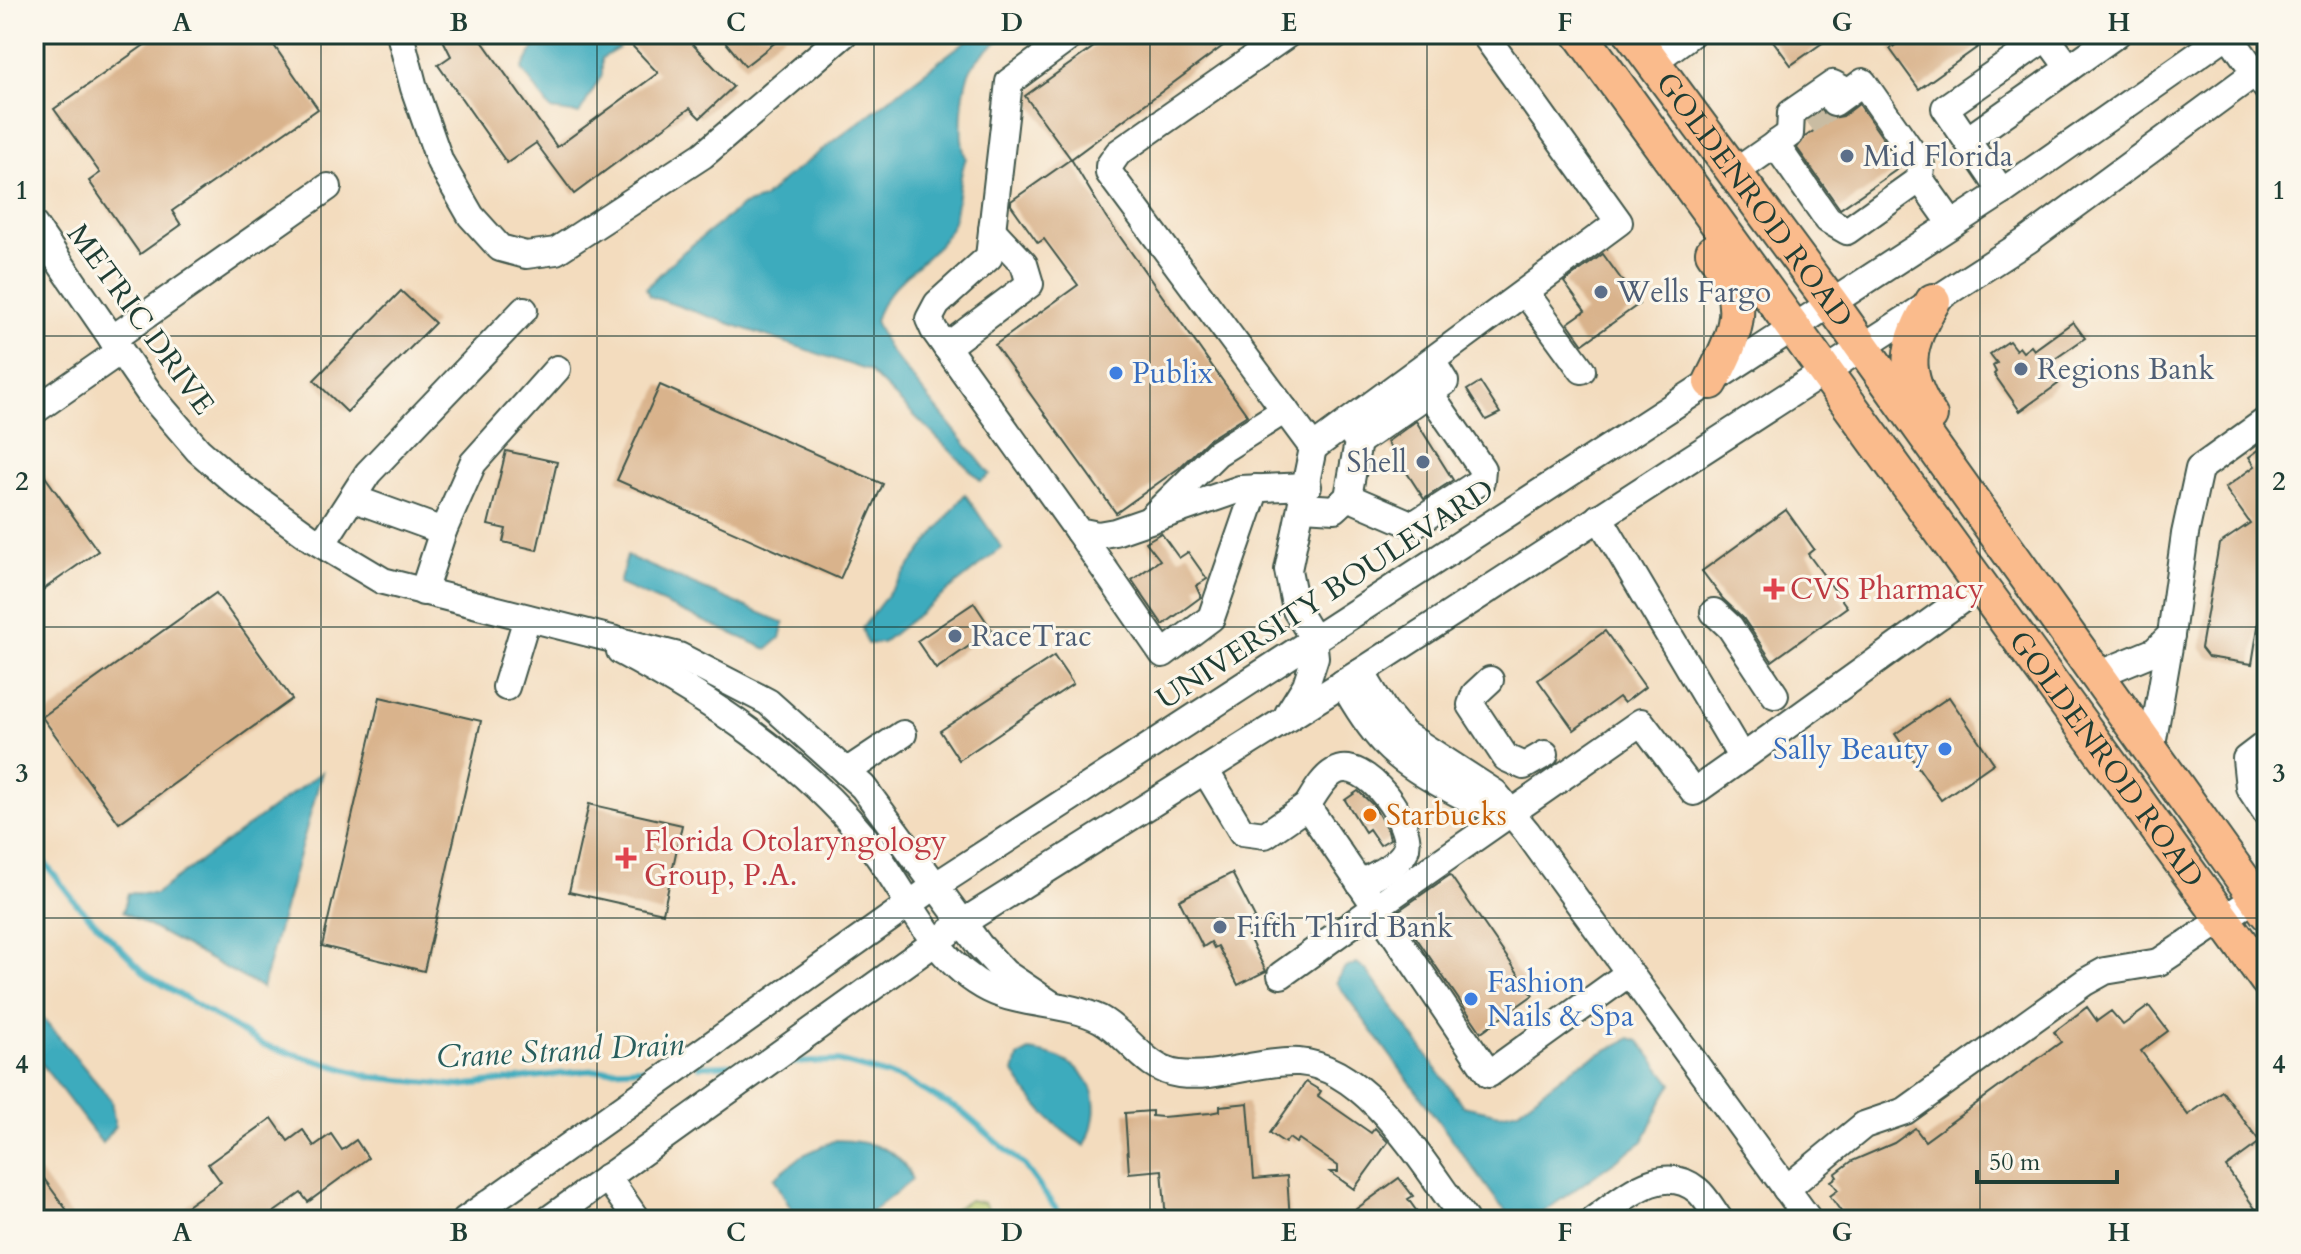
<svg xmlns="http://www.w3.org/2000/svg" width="2301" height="1254" font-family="Cardo,serif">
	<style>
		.green { fill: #b9c96c; stroke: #6c8350; stroke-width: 2 }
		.water { fill: #3eabbd; stroke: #2e7478; stroke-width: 2 }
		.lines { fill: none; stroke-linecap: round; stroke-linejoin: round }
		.stream { stroke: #3eabbd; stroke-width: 6 }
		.building { fill: #d9b38c }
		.minor-tunnel { stroke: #c9bca2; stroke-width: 26; stroke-dasharray: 26 13; stroke-linecap: butt }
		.minor-casing { stroke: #3f5549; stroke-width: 30 }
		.major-casing { stroke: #3f5549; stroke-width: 38 }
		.minor { stroke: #fff; stroke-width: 26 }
		.major { stroke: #fabb8c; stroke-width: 34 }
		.grid { fill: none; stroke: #1f3d34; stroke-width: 2; stroke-opacity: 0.55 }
		.service-dot { fill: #5c6f8a; stroke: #fbf7ec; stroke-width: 3 }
		.shop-dot { fill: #3f7fe0; stroke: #fbf7ec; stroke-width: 3 }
		.health-dot { fill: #e0444e; stroke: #fbf7ec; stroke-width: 3 }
		.food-dot { fill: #e8710a; stroke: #fbf7ec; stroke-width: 3 }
		.labels { text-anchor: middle; stroke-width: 6; stroke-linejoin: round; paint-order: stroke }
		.service-label { font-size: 30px; fill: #4e5e75; stroke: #fbf7ec; text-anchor: start }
		.street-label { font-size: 30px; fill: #1f3d34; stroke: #fbf7ec }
		.shop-label { font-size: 30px; fill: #366cbe; stroke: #fbf7ec; text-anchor: start }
		.health-label { font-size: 30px; fill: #be3a42; stroke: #fbf7ec; text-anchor: start }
		.food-label { font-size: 30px; fill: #c56008; stroke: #fbf7ec; text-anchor: start }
		.water-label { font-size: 32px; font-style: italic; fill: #285e5d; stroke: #fbf7ec }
		.neatline { fill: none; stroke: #1f3d34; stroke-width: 3 }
		.grid-label { font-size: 26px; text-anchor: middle; font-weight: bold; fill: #1f3d34 }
	</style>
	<rect width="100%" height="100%" fill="#fbf7ec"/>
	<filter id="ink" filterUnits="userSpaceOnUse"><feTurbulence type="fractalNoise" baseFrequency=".0125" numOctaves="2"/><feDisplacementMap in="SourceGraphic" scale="16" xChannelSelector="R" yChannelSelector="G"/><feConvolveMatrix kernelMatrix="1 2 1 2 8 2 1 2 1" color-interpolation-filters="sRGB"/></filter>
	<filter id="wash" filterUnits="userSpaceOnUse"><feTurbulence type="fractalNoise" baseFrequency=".006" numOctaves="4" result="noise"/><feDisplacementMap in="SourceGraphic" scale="32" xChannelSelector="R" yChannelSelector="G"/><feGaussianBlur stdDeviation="1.8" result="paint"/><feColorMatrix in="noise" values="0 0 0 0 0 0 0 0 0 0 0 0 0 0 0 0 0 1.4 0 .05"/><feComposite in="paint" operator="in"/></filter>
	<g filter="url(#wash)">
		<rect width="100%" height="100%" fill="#f3dcbe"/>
		<polygon class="green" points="969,1200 984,1203 995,1220 940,1220"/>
		<g class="water">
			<polygon points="541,34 615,34 619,48 602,58 602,75 579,114 551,110 522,69"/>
			<path d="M 975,34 L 1009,34 C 998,41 982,53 974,64 C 961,81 958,139 966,158 C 957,179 959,214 949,231 C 928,265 886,281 875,321 L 887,347 L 990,474 L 981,481 L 869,371 L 649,296 L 646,288 L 678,256 L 743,205 L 763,199 L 783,180 Z"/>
			<polygon points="965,494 1002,548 882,643 867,644 862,628"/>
			<polygon points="627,556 784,623 780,638 767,649 619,584"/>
			<polygon points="322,772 262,988 123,912 128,893 155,894"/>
			<path d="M 1357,963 L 1367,971 L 1463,1106 L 1500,1114 L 1518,1110 L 1574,1067 L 1630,1038 L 1639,1041 L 1672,1084 C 1658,1101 1655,1122 1643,1141 L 1535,1218 L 1515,1219 L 1501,1206 L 1336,982 L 1344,969 Z"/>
			<polygon points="34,1007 111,1100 115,1126 102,1143 34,1054"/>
			<path d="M 1029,1051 C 1087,1058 1109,1093 1085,1146 C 1056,1129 1030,1101 1014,1072 L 1018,1057 Z"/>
			<path d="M 836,1140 C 868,1141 901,1147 912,1180 L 861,1220 L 797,1220 L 774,1178 L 803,1155 Z"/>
		</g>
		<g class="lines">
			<g class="stream">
				<polyline points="34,849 76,903 147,975 263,1045 372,1077 459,1086 584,1071 664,1067"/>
				<polyline points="783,1063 838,1061 902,1079 961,1111 1024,1165 1064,1220"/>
				<polyline points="699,1066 748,1064"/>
			</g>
		</g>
		<g id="blocks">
			<g class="building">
				<polygon points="160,34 266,34 318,109 172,211 181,225 140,254 89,181 100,173 54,109"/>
				<polygon points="440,34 477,34 557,147 658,73 621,34 683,34 733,87 700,118 690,108 574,194 536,143 507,163 438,65 451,56"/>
				<polygon points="719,34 786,34 745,66"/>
				<polygon points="1112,34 1239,34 1071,159 1025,96"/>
				<polygon points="1768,34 1835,34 1791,65"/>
				<polygon points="1910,34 1996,34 1919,89 1890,49"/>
				<polygon points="1859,104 1902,166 1840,209 1797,148 1805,137 1832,118 1843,116"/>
				<polygon points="1071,159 1106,217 1247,415 1208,440 1179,468 1116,513 995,345 1078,285 1044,239 1038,243 1011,205 1011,201"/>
				<polygon points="1603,254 1639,304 1583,344 1568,323 1585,311 1564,282"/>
				<polygon points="401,291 435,323 347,412 314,380"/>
				<polygon points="2073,322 2085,338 2045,366 2058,384 2020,411 1994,374 1996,372 1993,366 1997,363 1990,354 2009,341 2016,350 2019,347 2023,352 2031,346 2034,350"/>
				<polygon points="1480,382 1500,413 1486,420 1467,390"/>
				<polygon points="660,385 883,484 840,579 617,480"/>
				<polygon points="1416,421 1453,480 1424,499 1387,442"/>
				<polygon points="2267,444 2267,571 2252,664 2208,657 2201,648 2219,544 2250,523 2225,488 2255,466 2249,457"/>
				<polygon points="506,451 557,462 537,550 503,542 506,529 488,525"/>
				<polygon points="34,461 98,551 34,596"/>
				<polygon points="1786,510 1814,549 1808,554 1847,607 1772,661 1743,618 1723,599 1702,571"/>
				<polygon points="1161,533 1179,558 1188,552 1207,579 1196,586 1201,597 1163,625 1132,580 1160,560 1146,542"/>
				<polygon points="216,593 292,699 119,823 42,717"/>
				<polygon points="974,603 992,630 936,669 917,641"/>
				<polygon points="1605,631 1645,687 1624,703 1619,697 1574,730 1538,680"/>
				<polygon points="1054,656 1073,684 959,760 940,731"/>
				<polygon points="380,697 481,721 424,971 322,946"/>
				<polygon points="1949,697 1994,763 1941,800 1895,734"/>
				<polygon points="1358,791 1373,805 1388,831 1390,839 1380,845 1369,829 1365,832 1345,800"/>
				<polygon points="589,804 682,825 663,913 569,892"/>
				<polygon points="1232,873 1255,918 1246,923 1249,931 1246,932 1266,971 1238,985 1218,946 1214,948 1211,942 1203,947 1179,900"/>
				<polygon points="1450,875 1533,995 1481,1032 1398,911"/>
				<polygon points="2149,1006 2168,1031 2141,1051 2188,1115 2222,1091 2260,1142 2226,1167 2263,1220 1847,1220 1830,1196 1838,1190 1831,1181 1837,1177 1835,1174 1852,1161 1894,1143 1915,1128 1925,1141 2061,1042 2054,1032 2087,1007 2097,1021 2111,1011 2123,1025"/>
				<polygon points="1306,1082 1321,1091 1318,1096 1325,1101 1371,1133 1375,1128 1388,1142 1354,1189 1330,1172 1338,1172 1338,1166 1299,1139 1296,1143 1289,1138 1285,1143 1270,1133"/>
				<polygon points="1248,1103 1254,1179 1287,1176 1290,1220 1166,1220 1162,1170 1129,1173 1125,1113 1152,1111 1152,1116 1162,1117 1210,1113 1220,1111 1220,1106"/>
				<polygon points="272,1118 288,1141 303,1130 314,1146 331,1134 342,1150 356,1140 368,1158 308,1202 301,1193 263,1220 167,1220 221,1182 208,1164"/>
				<polygon points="34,1165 74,1220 34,1220"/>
				<polygon points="1399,1178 1413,1196 1408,1199 1423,1220 1341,1220"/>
			</g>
		</g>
	</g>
	<g filter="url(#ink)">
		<use href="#blocks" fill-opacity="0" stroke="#3f5549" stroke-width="2"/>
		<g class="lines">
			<polyline class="minor-tunnel" points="1807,122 1834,103"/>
			<defs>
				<g id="minor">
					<polyline points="400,34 414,88 440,162 471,216 500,248 526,255 556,251 703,155 844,34"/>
					<polyline points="1074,34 1009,82 989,257 937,304 929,319 934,330 1078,531 1098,535 1115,532 1240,489 1308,486"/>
					<polyline points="1288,34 1118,153 1109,166 1109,173 1313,448 1288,570 1296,610 1313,638 1315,657 1306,685 1288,714"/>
					<polyline points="2228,34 2267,89"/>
					<polyline points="1653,62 1691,34"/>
					<polyline points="2069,68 2117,34"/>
					<polyline points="1834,103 1863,82 1921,165 1920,179 1952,224"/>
					<polyline points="1790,134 1791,113 1833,84 1846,91"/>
					<polyline points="1967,140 2069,68 2044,34"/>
					<polyline points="1775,144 1828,220 1847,231 1920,179"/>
					<polyline points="1734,173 1787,136"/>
					<polyline points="2002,192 1945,108 2051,34"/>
					<polyline points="34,225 150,394 198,450 239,486 311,538 383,581 679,656 768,702 863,787 979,945 1005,973 1051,1004"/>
					<polyline points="1525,292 1582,370"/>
					<polyline points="112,339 328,187"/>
					<polyline points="946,347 1030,284 1024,264 992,230"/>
					<polyline points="34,411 120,351"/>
					<polyline points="1358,442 1445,382 1432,361"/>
					<polyline points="1313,448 1619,222 1484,34"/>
					<polyline points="1348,497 1413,525 1481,481 1482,469 1429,392"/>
					<polyline points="352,498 443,531 473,463 557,369"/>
					<polyline points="1303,507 1335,509 1348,497 1358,442 1348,427"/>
					<polyline points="1599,517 1742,758 1694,792 1641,722 1376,907 1489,1074 1629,973"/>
					<polyline points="1151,518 1217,453 1285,410"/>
					<polyline points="1078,531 1163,654 1211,618 1256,488"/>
					<polyline points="322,544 368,473 524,310"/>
					<polyline points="423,592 443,531"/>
					<polyline points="1714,612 1730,627 1775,695"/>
					<path d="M 620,651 C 711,700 797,757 864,837 C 905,886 929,959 989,989 C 1023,1006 1066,1002 1100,1019 C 1128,1034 1145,1070 1179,1074 C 1218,1079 1260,1060 1299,1062 C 1369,1067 1425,1168 1465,1220"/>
					<polyline points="1361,672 1384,710 1404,734 1495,793 1527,832 1809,1220"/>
					<polyline points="2097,675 2155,651 2171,635 2185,534 2199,469 2267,420"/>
					<polyline points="1490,680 1475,694 1471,705 1506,758 1524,766 1545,754"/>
					<path d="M 1343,683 C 1355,705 1369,727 1386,745 C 1412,772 1471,802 1506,814"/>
					<polyline points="506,687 527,618"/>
					<polyline points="2267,743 2246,759 2249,787 2267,814"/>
					<polyline points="2151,751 2171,635"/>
					<polyline points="1742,758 1979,587"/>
					<polyline points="1205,770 1242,832 1265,835 1307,806 1376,907 1281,975"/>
					<polyline points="846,772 903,734"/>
					<path d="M 1307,806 C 1314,795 1322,779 1334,772 C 1365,753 1416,827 1405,851 C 1398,866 1374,875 1360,884"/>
					<polyline points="607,1177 637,1220"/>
					<polyline points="1786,1189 1864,1125 1905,1111 2085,982 2105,971 2159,962 2267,890"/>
					<polyline points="465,1220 935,886 2002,192 2228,34"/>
					<polyline points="548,1220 962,923 1361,672 2028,240 2267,64"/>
					<path d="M 1593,1220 C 1622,1200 1661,1161 1697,1190 C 1706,1197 1713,1211 1720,1220"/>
				</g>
				<g id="major">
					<path id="s1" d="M 1580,34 L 2267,980"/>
					<path id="s2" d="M 1632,34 L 1831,303 L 2267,913"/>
					<path d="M 1711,382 C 1738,329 1750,303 1713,252"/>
					<path d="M 1930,416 C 1901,372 1906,345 1933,301"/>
				</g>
			</defs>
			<use href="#minor" class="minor-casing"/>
			<use href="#major" class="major-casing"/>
			<use href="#minor" class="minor"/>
			<use href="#major" class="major"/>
		</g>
	</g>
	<path class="grid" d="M 321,34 L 321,1220M 597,34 L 597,1220M 874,34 L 874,1220M 1150,34 L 1150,1220M 1427,34 L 1427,1220M 1704,34 L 1704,1220M 1980,34 L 1980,1220M 34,336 L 2267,336M 34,627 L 2267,627M 34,918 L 2267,918"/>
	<g class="service-dot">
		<circle cx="1847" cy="156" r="8"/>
		<circle cx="1601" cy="292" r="8"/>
		<circle cx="2021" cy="369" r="8"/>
		<circle cx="1423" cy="462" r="8"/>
		<circle cx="955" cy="636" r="8"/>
		<circle cx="1220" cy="927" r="8"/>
	</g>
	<g class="shop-dot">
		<circle cx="1116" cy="373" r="8"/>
		<circle cx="1945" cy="749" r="8"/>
		<circle cx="1471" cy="999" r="8"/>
	</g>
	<g class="health-dot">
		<path d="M1770 577h8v8h8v8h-8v8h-8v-8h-8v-8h8z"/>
		<path d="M622 846h8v8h8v8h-8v8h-8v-8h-8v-8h8z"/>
	</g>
	<circle class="food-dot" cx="1370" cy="815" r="8"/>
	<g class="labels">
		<g class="service-label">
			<text x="1863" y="166">Mid Florida</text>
			<text x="1617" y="302">Wells Fargo</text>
			<text x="2037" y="379">Regions Bank</text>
			<text x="1407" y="472" text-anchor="end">Shell</text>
			<text x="971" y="646">RaceTrac</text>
			<text x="1236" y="937">Fifth Third Bank</text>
		</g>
		<g class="street-label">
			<text dy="10" stroke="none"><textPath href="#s2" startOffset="206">GOLDENROD ROAD</textPath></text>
			<text transform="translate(141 319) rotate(54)" y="10">METRIC DRIVE</text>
			<text transform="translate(1325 594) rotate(-33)" y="10">UNIVERSITY BOULEVARD</text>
			<text dy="10" stroke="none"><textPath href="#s1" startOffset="896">GOLDENROD ROAD</textPath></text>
		</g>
		<g class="shop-label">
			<text x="1132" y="383">Publix</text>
			<text x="1929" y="759" text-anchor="end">Sally Beauty</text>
			<text x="1487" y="992">Fashion<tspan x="1487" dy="34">Nails &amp; Spa</tspan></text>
		</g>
		<g class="health-label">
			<text x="1790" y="599">CVS Pharmacy</text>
			<text x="644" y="851">Florida Otolaryngology<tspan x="644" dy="34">Group, P.A.</tspan></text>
		</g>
		<g class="food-label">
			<text x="1386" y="825">Starbucks</text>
		</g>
		<g class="water-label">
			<text transform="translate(560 1050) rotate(-3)" y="11">Crane Strand Drain</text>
		</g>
	</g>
	<rect width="2301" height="1254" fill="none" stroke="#fbf7ec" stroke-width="88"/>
	<path d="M1977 1170v12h140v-12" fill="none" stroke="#1f3d34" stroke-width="4"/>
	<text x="1989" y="1170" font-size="24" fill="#1f3d34" stroke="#fbf7ec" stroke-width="6" paint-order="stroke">50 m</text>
	<rect x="44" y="44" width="2213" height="1166" class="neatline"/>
	<g class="grid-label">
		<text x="182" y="31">A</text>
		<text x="459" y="31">B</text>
		<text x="736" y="31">C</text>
		<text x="1012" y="31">D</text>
		<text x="1289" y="31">E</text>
		<text x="1565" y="31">F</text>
		<text x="1842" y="31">G</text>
		<text x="2119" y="31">H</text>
		<text x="22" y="199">1</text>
		<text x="2279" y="199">1</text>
		<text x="22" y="490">2</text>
		<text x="2279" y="490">2</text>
		<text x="22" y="782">3</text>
		<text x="2279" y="782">3</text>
		<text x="22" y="1073">4</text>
		<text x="2279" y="1073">4</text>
		<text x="182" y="1241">A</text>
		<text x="459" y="1241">B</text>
		<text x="736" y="1241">C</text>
		<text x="1012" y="1241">D</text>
		<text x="1289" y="1241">E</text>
		<text x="1565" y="1241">F</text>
		<text x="1842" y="1241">G</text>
		<text x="2119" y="1241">H</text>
	</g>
</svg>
